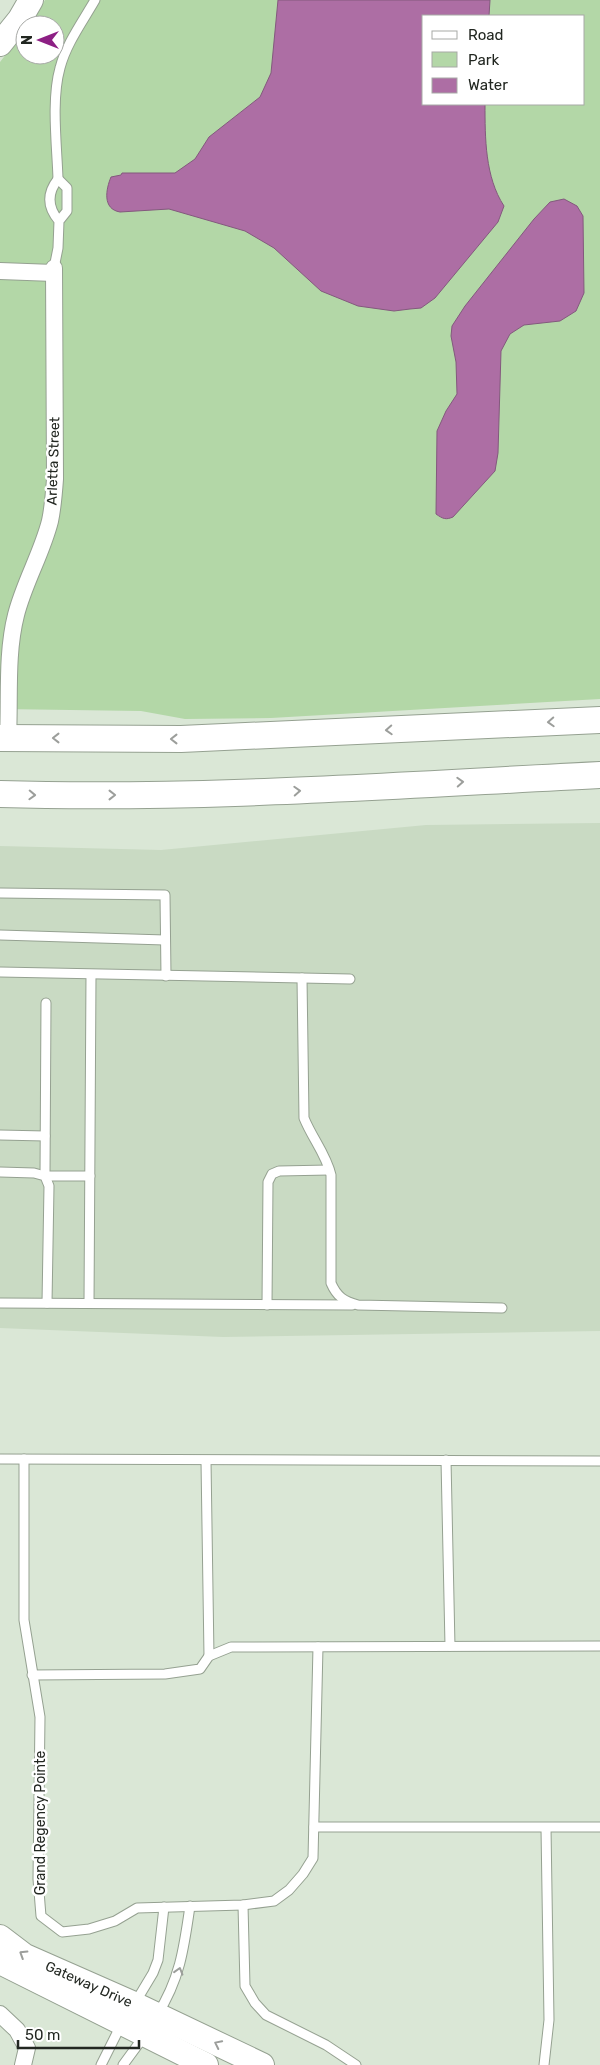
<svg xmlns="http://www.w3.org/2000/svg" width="600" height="2065" font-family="Rubik,sans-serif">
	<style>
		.built { fill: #c9dac3 }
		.green { fill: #b3d7a7; fill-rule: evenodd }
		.water { fill: #ad6ea4; stroke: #83597d }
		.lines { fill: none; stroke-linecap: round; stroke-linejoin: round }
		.lane-casing { stroke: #95a191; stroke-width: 11 }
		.street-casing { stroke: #95a191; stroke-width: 18 }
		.secondary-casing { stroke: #95a191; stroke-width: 26 }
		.primary-casing { stroke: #95a191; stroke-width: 28 }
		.lane { stroke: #fff; stroke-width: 9 }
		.street { stroke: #fff; stroke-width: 16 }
		.secondary { stroke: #fff; stroke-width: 24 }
		.primary { stroke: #fff; stroke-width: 26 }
		.oneway { stroke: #9c9e9b }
		.labels { text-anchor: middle; stroke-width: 5; stroke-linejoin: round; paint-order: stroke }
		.street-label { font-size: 14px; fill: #222721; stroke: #fff }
	</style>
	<rect width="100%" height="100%" fill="#dae7d6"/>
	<polygon class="built" points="600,823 600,1331 223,1337 0,1328 0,846 161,850 426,825"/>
	<path class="green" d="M 45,0 L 600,0 L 600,699 L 271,718 L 185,719 L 141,711 L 0,709 L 0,62 L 14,44 L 25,26 L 25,55 L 55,55 L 55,25 L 26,25 L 38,12 ZM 424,16 L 584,16 L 584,104 L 424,104 Z"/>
	<g class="water">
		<path d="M 278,0 L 490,0 L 489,16 L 424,16 L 424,104 L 485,104 C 485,138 485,177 504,206 L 498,222 L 435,298 L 421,308 L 410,309 L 394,311 L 358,306 L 321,291 L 274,248 L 245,231 L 169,209 L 120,212 C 102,209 106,189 111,177 L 121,175 L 122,173 L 175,173 L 195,159 L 209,137 L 260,97 L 271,73 Z"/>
		<path d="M 564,199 L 577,206 L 583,216 L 584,293 L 576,311 L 560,321 L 524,325 L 510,334 L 501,351 L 498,453 L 495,471 L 453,517 C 446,520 443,519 436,514 L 437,431 L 446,411 L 457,394 L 456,362 L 451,336 L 452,326 L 465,306 L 534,219 L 550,202 Z"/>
	</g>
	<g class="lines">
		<defs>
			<g id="lane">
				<path d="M 58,179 C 57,146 51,100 60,68 C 66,44 83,21 95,0"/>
				<path d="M 54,268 L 58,248 L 59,221 C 47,207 47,193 58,179 L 67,188 L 67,211 L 59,221"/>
				<polyline points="0,893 165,895 166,976"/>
				<polyline points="0,935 165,940"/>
				<polyline points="0,972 350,979"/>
				<path d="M 302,978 L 304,1118 C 312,1138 326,1154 331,1175 L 331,1283 C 337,1297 344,1301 358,1305 L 502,1308"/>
				<polyline points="46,1003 45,1176 90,1176"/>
				<polyline points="0,1135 45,1136"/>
				<polyline points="0,1172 34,1173 45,1176 49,1186 47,1303"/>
				<polyline points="0,1303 352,1305"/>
				<polyline points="89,1303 91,975"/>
				<polyline points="267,1305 268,1182 272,1174 279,1171 329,1170"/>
				<polyline points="0,1459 600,1461"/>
				<polyline points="24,1459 24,1620 40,1717 38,1879 41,1916 62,1932 89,1929 115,1921 137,1908 243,1905 274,1901 289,1890 303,1874 313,1858 318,1647"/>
				<polyline points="446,1460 450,1646"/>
				<polyline points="206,1461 209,1656"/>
				<polyline points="32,1675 165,1674 200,1669 209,1656 231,1647 600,1646"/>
				<polyline points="314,1827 600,1827"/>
				<polyline points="243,1905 245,1986 255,2003 266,2015 326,2045 356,2065"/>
				<polyline points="135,2003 153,1973 158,1960 164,1907"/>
				<path d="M 157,2015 C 180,1979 184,1948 190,1906"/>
				<polyline points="101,2065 122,2023"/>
				<polyline points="123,2065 145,2035"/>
				<polyline points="544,2065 549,2020 546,1828"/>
			</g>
			<g id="street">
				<polyline points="0,271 54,273"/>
				<path d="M 8,738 C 10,698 6,654 16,615 C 24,583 42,553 50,521 C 53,507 54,493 55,479 L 54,268"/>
				<polyline points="0,2014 17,2030 27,2048 23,2065"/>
			</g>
			<g id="secondary">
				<polyline points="0,44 20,19 31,0"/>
				<polyline points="0,1937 25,1956 134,2004 262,2065"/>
				<polyline points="0,1962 206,2065"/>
			</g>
			<g id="primary">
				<polyline points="0,738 181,739 600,720"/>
				<path d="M 0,794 C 200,800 400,785 600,775"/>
			</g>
		</defs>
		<use href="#lane" class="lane-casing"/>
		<use href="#street" class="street-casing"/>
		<use href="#secondary" class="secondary-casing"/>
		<use href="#primary" class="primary-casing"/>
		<use href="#lane" class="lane"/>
		<use href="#street" class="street"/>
		<use href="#secondary" class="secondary"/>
		<use href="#primary" class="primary"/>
	</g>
	<defs><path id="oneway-chevron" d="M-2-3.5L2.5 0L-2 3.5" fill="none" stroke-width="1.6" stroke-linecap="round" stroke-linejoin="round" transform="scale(1.25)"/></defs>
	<g class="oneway">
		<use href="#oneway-chevron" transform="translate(551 722) rotate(177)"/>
		<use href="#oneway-chevron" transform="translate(389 730) rotate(177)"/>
		<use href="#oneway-chevron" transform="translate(56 738) rotate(-180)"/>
		<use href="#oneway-chevron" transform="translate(174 739) rotate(180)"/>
		<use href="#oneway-chevron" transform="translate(460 782) rotate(-3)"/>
		<use href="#oneway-chevron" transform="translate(297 791) rotate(-3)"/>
		<use href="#oneway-chevron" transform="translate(32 795) rotate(2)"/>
		<use href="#oneway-chevron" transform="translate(112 795)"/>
		<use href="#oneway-chevron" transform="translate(23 1954) rotate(-148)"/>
		<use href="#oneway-chevron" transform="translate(179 1971) rotate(-73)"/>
		<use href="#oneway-chevron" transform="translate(218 2044) rotate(-154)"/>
	</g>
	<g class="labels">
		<g class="street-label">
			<text transform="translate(53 461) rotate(-88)" y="5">Arletta Street</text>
			<text transform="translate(40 1823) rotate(-90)" y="5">Grand Regency Pointe</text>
			<text transform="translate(89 1984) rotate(24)" y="5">Gateway Drive</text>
		</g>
	</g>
	<rect x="422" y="15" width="162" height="90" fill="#ffffff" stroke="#a7a9a6"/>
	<rect x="432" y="31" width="25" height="8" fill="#ffffff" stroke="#a7a9a6"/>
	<text x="468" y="40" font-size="15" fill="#222721">Road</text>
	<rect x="432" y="52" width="25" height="15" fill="#b3d7a7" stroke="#a7a9a6"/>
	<text x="468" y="65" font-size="15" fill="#222721">Park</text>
	<rect x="432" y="78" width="25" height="15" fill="#ad6ea4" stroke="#a7a9a6"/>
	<text x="468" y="90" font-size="15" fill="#222721">Water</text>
	<g transform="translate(40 40) rotate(270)"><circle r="24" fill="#ffffff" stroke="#a7a9a6"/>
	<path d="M0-4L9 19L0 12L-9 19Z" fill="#8d2084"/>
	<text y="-8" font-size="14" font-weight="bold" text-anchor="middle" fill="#222721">N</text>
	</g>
	<path d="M18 2040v8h121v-8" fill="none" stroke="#222721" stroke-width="2.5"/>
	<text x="25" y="2040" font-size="15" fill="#222721" stroke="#ffffff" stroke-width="4" paint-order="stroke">50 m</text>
</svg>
